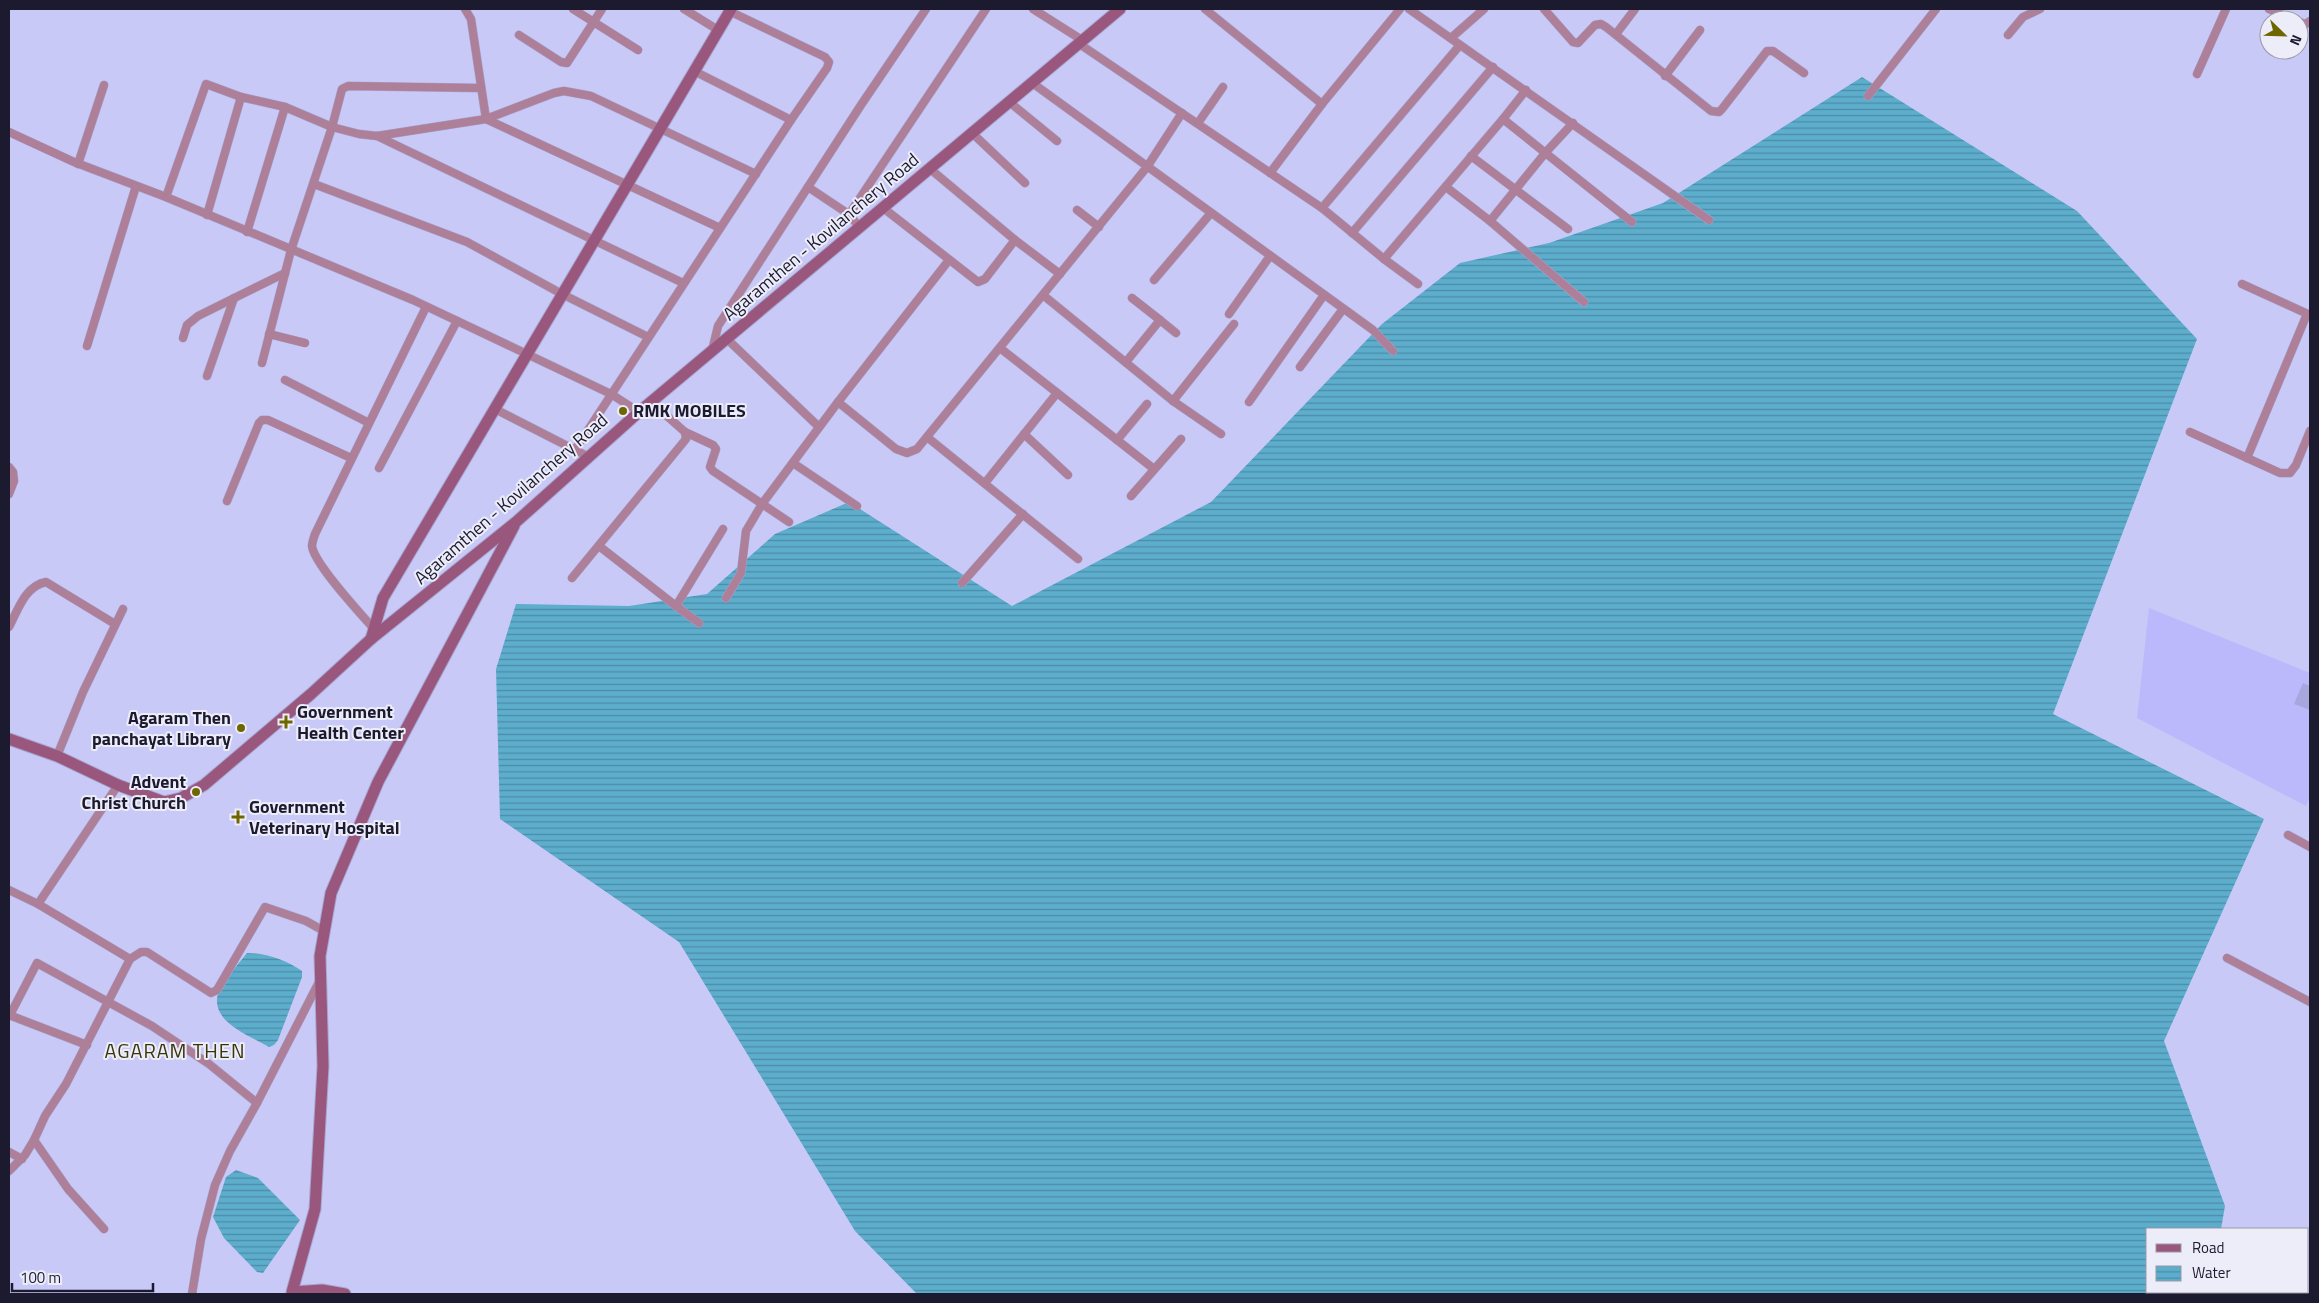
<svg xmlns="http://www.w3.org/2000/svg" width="2319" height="1303" font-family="'Titillium Web',sans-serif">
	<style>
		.built { fill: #bbb9fc }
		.pitch { fill: #a7a6dd }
		.water { fill: url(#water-rules) }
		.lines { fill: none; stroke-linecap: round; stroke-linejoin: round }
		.street-casing { stroke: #a6a6d0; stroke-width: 9 }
		.secondary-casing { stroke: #a6a6d0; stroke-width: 13 }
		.street { stroke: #ae7f98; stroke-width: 8 }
		.secondary { stroke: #9a577e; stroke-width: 11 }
		.poi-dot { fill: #6e6700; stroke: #ededfa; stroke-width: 2 }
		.labels { text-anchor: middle; stroke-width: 4; stroke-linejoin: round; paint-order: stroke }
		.street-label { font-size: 18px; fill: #1b1a2f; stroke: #ededfa }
		.poi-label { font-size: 18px; font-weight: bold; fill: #1b1a2f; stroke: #ededfa; text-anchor: start }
		.quarter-label { font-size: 20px; letter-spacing: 1px; fill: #38350a; stroke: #ededfa }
	</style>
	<defs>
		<pattern id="water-rules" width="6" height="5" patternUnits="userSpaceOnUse" patternTransform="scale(1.25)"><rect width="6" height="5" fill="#5dadcc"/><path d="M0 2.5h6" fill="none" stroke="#4c8ca6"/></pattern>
	</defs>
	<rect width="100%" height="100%" fill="#c9c9f8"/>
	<polygon class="built" points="2149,608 2310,673 2310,797 2306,806 2137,718"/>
	<polygon class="pitch" points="2303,683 2310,686 2310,710 2294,704"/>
	<g class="water">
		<polygon points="1862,77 2077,211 2197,339 2053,714 2264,819 2164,1041 2225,1206 2221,1229 2148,1229 2148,1292 2213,1292 2212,1294 917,1294 855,1231 679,942 500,819 496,669 516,604 629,606 707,594 775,534 849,502 1012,606 1211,502 1382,324 1460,263 1549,243 1663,203"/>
		<path d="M 247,953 C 266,953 286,960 302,971 L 302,977 L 278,1040 L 274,1045 L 269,1047 C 245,1033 204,1020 221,985 Z"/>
		<polygon points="236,1170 258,1178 300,1220 263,1273 257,1272 224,1238 213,1217 226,1177"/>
	</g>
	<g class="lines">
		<defs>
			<g id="street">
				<polyline points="465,9 471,19 486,119"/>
				<polyline points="573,9 638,50"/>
				<polyline points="684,9 718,30"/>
				<polyline points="1033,9 1082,40"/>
				<polyline points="1205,9 1322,104 1400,9"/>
				<polyline points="1409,9 1709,220"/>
				<polyline points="1544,9 1573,42 1578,43 1595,25 1601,24 1606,27 1711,111 1719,112 1722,109 1767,51 1773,51 1804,73"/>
				<polyline points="2269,9 2294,20"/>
				<polyline points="729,11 825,57 829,62 827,68 791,120"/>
				<polyline points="2299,22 2306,24 2310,21"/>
				<polyline points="1616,34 1635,9"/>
				<polyline points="519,35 561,62 567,63 602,9"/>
				<polyline points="2008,35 2023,17 2040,9"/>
				<polyline points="1451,38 1484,9"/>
				<polyline points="1078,43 1322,208 1384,259 1418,284"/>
				<polyline points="2197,74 2226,9"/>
				<polyline points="1665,76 1700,30"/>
				<polyline points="1031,82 1373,330 1393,351"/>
				<polyline points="1868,96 1936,9"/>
				<polyline points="1008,101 1057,141"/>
				<polyline points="486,119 720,228"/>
				<polyline points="1503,119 1526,90"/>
				<polyline points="1198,123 1223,87"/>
				<polyline points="9,132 74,162 166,197 413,300 611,394 639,412"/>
				<polyline points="971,132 1025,183"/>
				<polyline points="377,136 683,283"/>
				<polyline points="1471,156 1568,229"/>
				<polyline points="78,164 104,85"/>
				<polyline points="929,168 1015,240 1060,274"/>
				<polyline points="1270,173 1322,104"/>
				<polyline points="314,184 467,242 562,294 648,337"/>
				<polyline points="808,187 850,215"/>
				<polyline points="1446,187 1490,221 1584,302"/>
				<polyline points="166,197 206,84 241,97 285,107 332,127 342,89 348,86 481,88"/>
				<polyline points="882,207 978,282 985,279 1015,240"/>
				<polyline points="1322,208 1460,45"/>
				<polyline points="1077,210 1099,227"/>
				<polyline points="207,215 241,97"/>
				<polyline points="1490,221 1546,152 1573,123"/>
				<polyline points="859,227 850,215 852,210 986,9"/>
				<polyline points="247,232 285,107"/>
				<polyline points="1352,233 1493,67"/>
				<polyline points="1384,259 1503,119 1632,222"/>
				<polyline points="1154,280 1211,213"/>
				<polyline points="2242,284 2310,315"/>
				<polyline points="1043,295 1173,401 1221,434"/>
				<polyline points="1132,298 1160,320"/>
				<polyline points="1229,314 1270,256"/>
				<polyline points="269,334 305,343"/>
				<polyline points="183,338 187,325 198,316 285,273"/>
				<polyline points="727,339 819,427"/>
				<polyline points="87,346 136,186"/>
				<polyline points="1000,348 1154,469"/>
				<polyline points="712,351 718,326 861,105 926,9"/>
				<polyline points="1126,362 1160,320 1176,333"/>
				<polyline points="262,363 291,250 332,127 359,134 377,136 486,119 554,93 564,91 591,96 756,174"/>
				<polyline points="1300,367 1343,309"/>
				<polyline points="207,376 234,298"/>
				<polyline points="285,380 369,423"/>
				<polyline points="1173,401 1234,324"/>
				<polyline points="838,402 949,260"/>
				<polyline points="1249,402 1324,295"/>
				<polyline points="495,409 589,457"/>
				<polyline points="685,432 713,445 716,449 710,467 713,471 789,522"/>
				<polyline points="2190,432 2280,473 2290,473 2296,465 2310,431"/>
				<polyline points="1024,434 1068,475"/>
				<polyline points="927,437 1078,559"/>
				<polyline points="1117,440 1147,404"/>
				<polyline points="575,450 791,120 694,71"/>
				<polyline points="2247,458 2307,314"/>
				<polyline points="793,463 857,506"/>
				<polyline points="9,467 13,472 14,481 9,494"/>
				<polyline points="379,468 457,321"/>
				<polyline points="985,483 1057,393"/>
				<polyline points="1131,496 1181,439"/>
				<polyline points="227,501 259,423 262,420 268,420 351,458"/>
				<polyline points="599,546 676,606 723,529"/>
				<polyline points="572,578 686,439 685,432 651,402"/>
				<polyline points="962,583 1023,514"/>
				<polyline points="726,598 741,573 746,531 762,504 838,402 896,449 907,453 917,449 1147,167 1182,113"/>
				<polyline points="676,606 699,623"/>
				<path d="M 9,627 C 18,610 25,586 46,582 L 115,624"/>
				<path d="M 374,629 C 361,614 314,564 312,546 C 312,543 314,537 315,534 L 426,307"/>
				<polyline points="57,756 83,692 123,609"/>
				<polyline points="2288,835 2310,847"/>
				<polyline points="9,890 38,904"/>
				<polyline points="2227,958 2310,1002"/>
				<polyline points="130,959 141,952 147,952 211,993 217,990 265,907 306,921 324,931"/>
				<polyline points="9,1015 87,1045"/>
				<polyline points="10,1015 37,963 152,1026 209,1064 257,1103"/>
				<polyline points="34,1140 68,1189 104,1229"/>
				<polyline points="9,1152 22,1159"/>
				<polyline points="9,1171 25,1155 34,1140 45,1116 66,1084 130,959 38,904 118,785"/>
				<polyline points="192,1294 201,1239 215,1185 230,1151 257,1103 319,982"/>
			</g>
			<g id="secondary">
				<polyline points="371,639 383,598 731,9"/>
				<polyline points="9,739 57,756 118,785 164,802 181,798 204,785 311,694 371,639 516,522 639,412 1120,9"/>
				<polyline points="345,1294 322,1290 292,1292 315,1209 323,1066 320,956 331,893 378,782 514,526"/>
			</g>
		</defs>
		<use href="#street" class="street-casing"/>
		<use href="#secondary" class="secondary-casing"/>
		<use href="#street" class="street"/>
		<use href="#secondary" class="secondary"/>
	</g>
	<g class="poi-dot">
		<circle cx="623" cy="411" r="5"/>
		<path d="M283.5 714.5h5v5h5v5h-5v5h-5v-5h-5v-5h5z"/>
		<circle cx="241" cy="728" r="5"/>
		<circle cx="196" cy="792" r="5"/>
		<path d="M235.5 809.5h5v5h5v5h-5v5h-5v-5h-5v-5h5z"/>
	</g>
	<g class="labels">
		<g class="street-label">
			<text transform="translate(821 237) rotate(-40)" y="6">Agaramthen - Kovilanchery Road</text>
			<text transform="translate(511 499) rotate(-41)" y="6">Agaramthen - Kovilanchery Road</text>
		</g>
		<g class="poi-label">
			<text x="633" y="417">RMK MOBILES</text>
			<text x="297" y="718">Government<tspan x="297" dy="21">Health Center</tspan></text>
			<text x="231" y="724" text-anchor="end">Agaram Then<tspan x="231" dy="21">panchayat Library</tspan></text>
			<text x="186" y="788" text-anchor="end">Advent<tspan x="186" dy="21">Christ Church</tspan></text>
			<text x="249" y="813">Government<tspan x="249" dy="21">Veterinary Hospital</tspan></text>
		</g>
		<g class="quarter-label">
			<text x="175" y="1058">AGARAM THEN</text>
		</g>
	</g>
	<rect width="2319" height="1303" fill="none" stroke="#1b1a2f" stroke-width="20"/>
	<rect x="2146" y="1228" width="162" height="65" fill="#ededfa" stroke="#9999a9"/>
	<rect x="2156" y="1244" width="25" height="8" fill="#9a577e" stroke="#9999a9"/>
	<text x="2192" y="1253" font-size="15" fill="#1b1a2f">Road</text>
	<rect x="2156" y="1266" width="25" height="15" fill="url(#water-rules)" stroke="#9999a9"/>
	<text x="2192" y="1278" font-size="15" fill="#1b1a2f">Water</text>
	<g transform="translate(2284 35) rotate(113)"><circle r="24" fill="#ededfa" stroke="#9999a9"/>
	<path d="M0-4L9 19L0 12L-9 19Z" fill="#6e6700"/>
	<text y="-8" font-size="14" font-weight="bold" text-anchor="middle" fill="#1b1a2f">N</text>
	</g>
	<path d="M12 1283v8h141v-8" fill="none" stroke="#1b1a2f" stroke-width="2.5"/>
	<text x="20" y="1283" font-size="15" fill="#1b1a2f" stroke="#ededfa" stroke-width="4" paint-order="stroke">100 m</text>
</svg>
